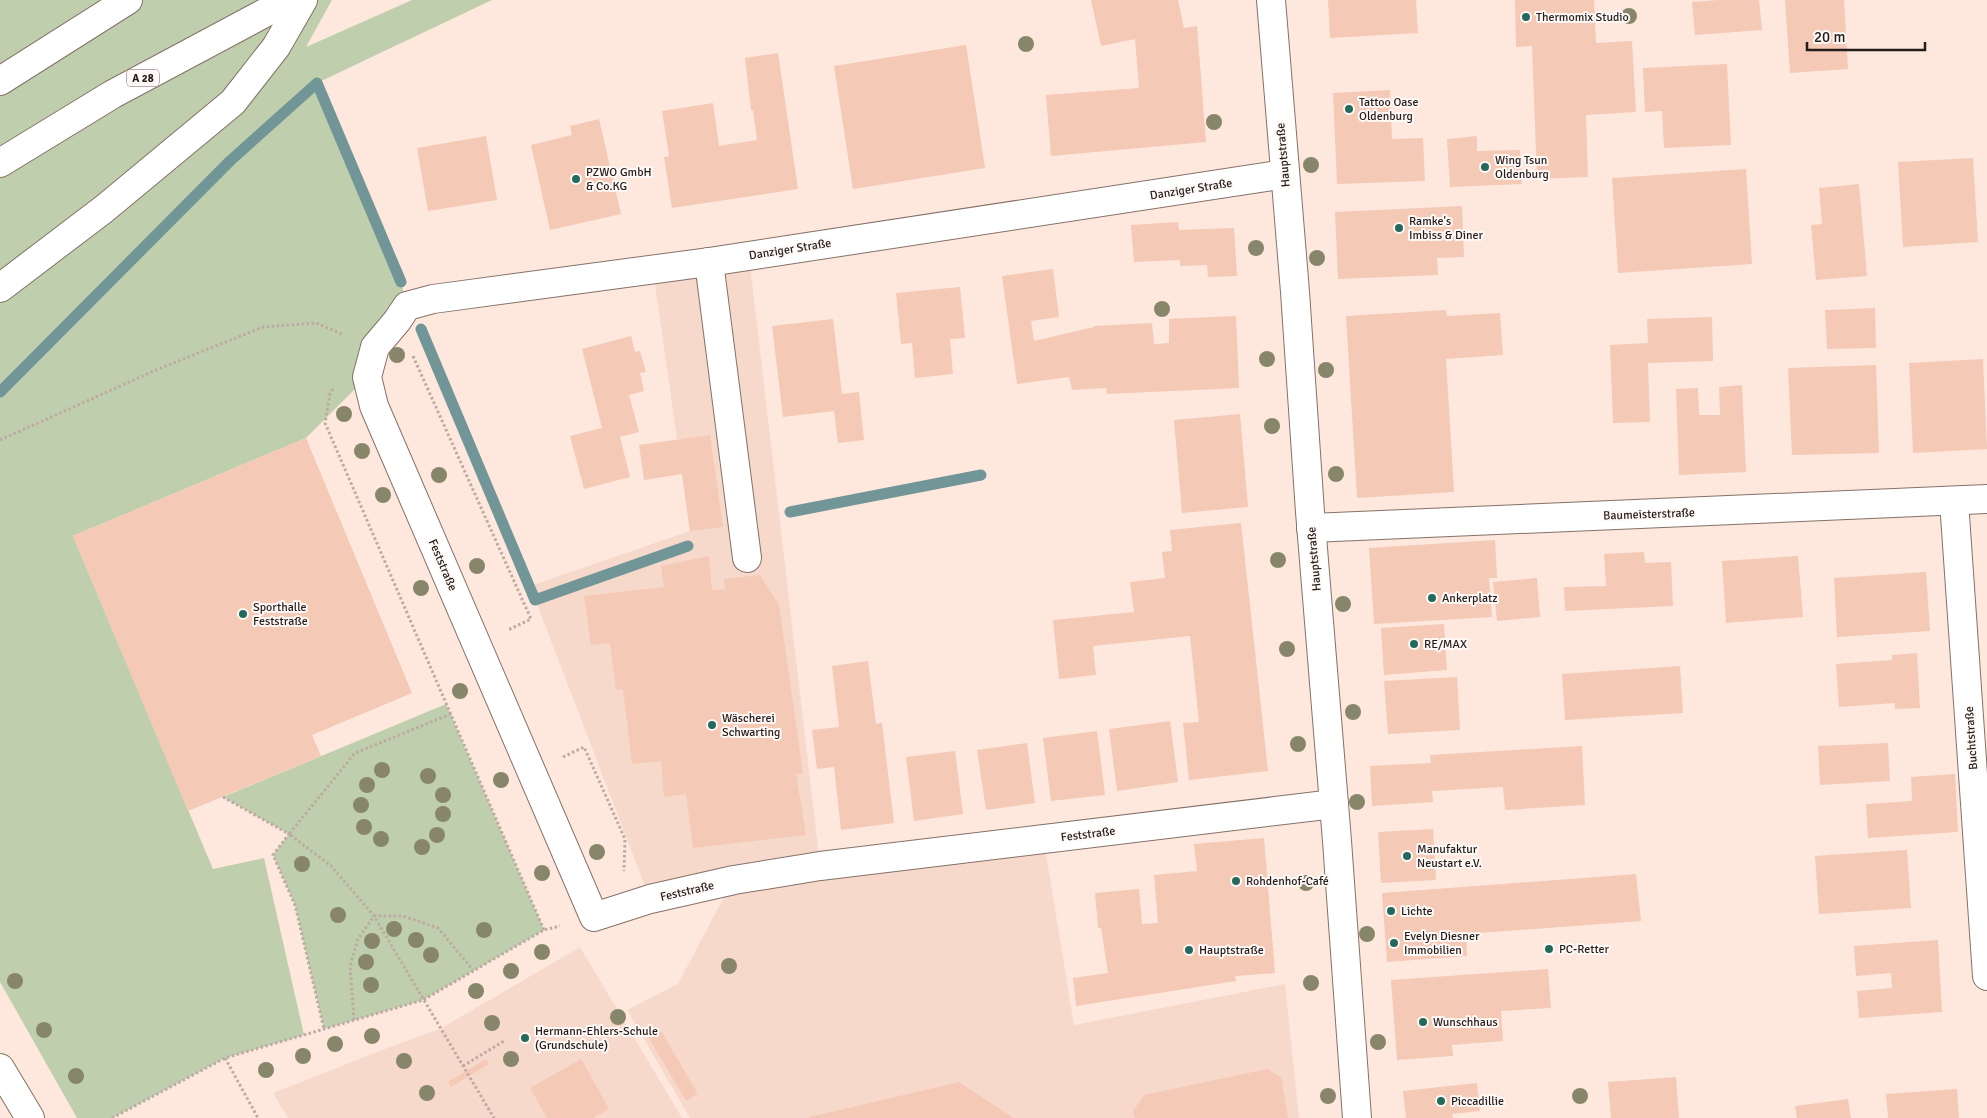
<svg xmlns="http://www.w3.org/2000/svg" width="1987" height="1118" font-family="Signika,sans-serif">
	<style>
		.built { fill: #f7d9cc }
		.green { fill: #bfcfad }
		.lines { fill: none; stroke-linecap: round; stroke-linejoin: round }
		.stream { stroke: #729697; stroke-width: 11 }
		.building { fill: #f4c9b6 }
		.minor-casing { stroke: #847168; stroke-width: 30 }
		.highway-casing { stroke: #847168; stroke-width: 30 }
		.path { stroke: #bcaaa3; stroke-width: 3; stroke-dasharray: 2.5 2.5; stroke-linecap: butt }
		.minor { stroke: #fff; stroke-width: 28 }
		.highway { stroke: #fff; stroke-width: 28 }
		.tree { fill: #87866a }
		.poi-dot { fill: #24695b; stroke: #fef9f7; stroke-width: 2 }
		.labels { text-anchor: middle; stroke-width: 4; stroke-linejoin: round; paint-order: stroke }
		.shield { fill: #fef9f7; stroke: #665f5c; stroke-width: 1 }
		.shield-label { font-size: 11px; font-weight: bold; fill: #251d1a }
		.poi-label { font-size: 12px; fill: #251d1a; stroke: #fef9f7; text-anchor: start }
		.street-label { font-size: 12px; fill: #251d1a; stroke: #fef9f7 }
	</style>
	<rect width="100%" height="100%" fill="#fee8de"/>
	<g class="built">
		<polygon points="749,256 820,865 1042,829 1074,1025 1285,984 1299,1118 690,1118 627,1010 678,984 733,880 650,899 530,586 690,531 653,270"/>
		<polygon points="580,947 682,1118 288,1118 273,1093 390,1047 440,1029"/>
	</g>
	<g class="green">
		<polygon points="0,0 332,0 306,47 412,0 492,0 317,83 401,282 407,306 367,377 306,438 73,536 213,869 264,858 304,1035 225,1058 112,1118 77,1118 0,982"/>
		<polygon points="446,704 544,930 423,1000 324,1029 295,905 273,855 289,834 223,797"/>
	</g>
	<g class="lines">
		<g class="stream">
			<polyline points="421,329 535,600 688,546"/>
			<polyline points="0,392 230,161 317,83 401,282"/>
			<polyline points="790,512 981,475"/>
		</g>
	</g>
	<g class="building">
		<polygon points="1091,0 1178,0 1184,28 1197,26 1206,142 1051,156 1046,95 1139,88 1135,39 1101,46"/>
		<polygon points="1328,0 1416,0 1418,33 1330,38"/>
		<polygon points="1515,0 1594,0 1596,43 1632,41 1636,112 1586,115 1588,177 1537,179 1532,46 1516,47"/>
		<polygon points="1718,0 1759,0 1762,30 1695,35 1692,2"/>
		<polygon points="1785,0 1844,0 1848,69 1790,73"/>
		<polygon points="966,45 985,168 853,189 834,66"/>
		<polygon points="778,53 798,189 672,208 664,157 669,156 662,111 713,103 719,146 757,140 753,110 751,110 745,58"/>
		<polygon points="1727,64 1731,145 1664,148 1662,111 1645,112 1643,68"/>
		<polygon points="1390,90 1392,139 1423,138 1425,181 1337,184 1333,93"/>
		<polygon points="599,119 621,214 550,230 531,145 572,135 570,126"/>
		<polygon points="486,136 497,200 428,211 417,148"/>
		<polygon points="1477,136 1477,151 1520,150 1522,184 1450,187 1447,139"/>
		<polygon points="1973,158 1978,242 1903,247 1898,162"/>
		<polygon points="1746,169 1752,264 1618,273 1612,178"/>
		<polygon points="1859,184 1867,276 1816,280 1811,225 1822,224 1819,188"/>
		<polygon points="1462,206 1464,257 1437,258 1438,275 1338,279 1335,212"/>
		<polygon points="1178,222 1179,230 1234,228 1237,276 1208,277 1207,265 1180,266 1180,260 1134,262 1131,225"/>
		<polygon points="1053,269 1059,317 1031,321 1034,341 1094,327 1094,326 1152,323 1154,344 1169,343 1169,319 1236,316 1239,388 1107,394 1106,388 1072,390 1069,377 1017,384 1002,276"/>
		<polygon points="960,287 965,338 950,339 953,374 915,378 912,343 901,344 896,293"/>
		<polygon points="1875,308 1876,348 1827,349 1825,310"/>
		<polygon points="1446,310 1447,316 1500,313 1503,355 1446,359 1454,492 1357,498 1346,316"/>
		<polygon points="1712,317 1713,361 1648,363 1650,422 1613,423 1610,345 1648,343 1647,319"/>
		<polygon points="833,319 842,394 859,392 864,440 838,443 834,411 783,417 772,326"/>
		<polygon points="631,336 635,352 640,351 646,372 640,373 644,391 629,395 639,432 620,437 630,477 584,489 570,436 602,428 582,349"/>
		<polygon points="1983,359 1987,449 1913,453 1909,363"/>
		<polygon points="1876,365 1879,453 1792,455 1788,368"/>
		<polygon points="1742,385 1746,472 1679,475 1676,389 1698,388 1699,415 1720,415 1719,387"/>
		<polygon points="1240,414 1248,507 1182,513 1174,420"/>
		<polygon points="710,435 723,527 690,531 682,474 644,480 639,445"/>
		<polygon points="306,438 412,693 312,735 321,756 188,811 73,536"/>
		<polygon points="1241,523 1268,771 1189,780 1183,723 1199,722 1190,636 1093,646 1096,675 1059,679 1053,620 1134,612 1130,582 1165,578 1162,552 1172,551 1170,530"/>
		<polygon points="1495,540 1497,578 1489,578 1492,617 1374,624 1369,548"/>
		<polygon points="1644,552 1645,563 1671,562 1673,606 1565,611 1564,587 1606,586 1604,554"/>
		<polygon points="709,556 712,590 725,589 724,579 760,575 779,605 803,773 796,774 806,835 693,848 686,794 664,797 661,761 632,764 623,689 616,690 610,643 591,645 584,596 664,587 661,566"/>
		<polygon points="1798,556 1803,617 1726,623 1722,561"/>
		<polygon points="1926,572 1930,631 1837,637 1834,578"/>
		<polygon points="1537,578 1540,617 1497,621 1493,582"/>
		<polygon points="1444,624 1447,670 1384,675 1381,628"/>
		<polygon points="1917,653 1920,708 1895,709 1895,703 1839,707 1836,664 1892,660 1892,655"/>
		<polygon points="868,661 876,724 882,723 894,823 841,830 834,767 817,769 812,730 839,727 832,666"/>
		<polygon points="1680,666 1683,713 1565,720 1562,674"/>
		<polygon points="1457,677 1460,730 1388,734 1384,681"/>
		<polygon points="1170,721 1178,782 1117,791 1109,729"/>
		<polygon points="1097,731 1105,795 1051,801 1043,738"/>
		<polygon points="1027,743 1035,803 986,810 977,750"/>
		<polygon points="1888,743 1890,781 1820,785 1818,746"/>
		<polygon points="1582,746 1585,805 1505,810 1503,787 1432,791 1433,802 1372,806 1370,766 1431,763 1430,755"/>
		<polygon points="955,751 963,814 914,821 906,757"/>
		<polygon points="1955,774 1958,832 1868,838 1866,804 1912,801 1911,777"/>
		<polygon points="1433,829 1436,880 1381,883 1378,832"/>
		<polygon points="1264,838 1275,973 1235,976 1236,981 1076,1006 1073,978 1108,973 1101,928 1098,928 1095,893 1139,889 1142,924 1158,923 1154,875 1197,871 1194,844"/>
		<polygon points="1907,850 1911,908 1819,914 1815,856"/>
		<polygon points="1636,874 1641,921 1466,934 1467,956 1387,962 1382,893"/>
		<polygon points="1938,940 1942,1012 1859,1018 1857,991 1892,988 1891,973 1856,976 1854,946"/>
		<polygon points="1548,969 1551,1008 1501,1011 1503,1041 1452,1045 1453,1056 1397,1060 1391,980"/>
		<polygon points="661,1031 698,1094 686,1101 649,1038"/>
		<polygon points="486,1059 489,1064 451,1087 448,1082"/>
		<polygon points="581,1059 609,1109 593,1118 547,1118 530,1088"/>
		<polygon points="1267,1069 1281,1077 1288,1118 1135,1118 1133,1111 1144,1095"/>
		<polygon points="1676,1077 1679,1118 1611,1118 1608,1082"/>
		<polygon points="959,1082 1014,1118 810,1118 810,1117"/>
		<polygon points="1477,1083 1480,1111 1452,1114 1453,1118 1406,1118 1403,1091"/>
		<polygon points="1957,1089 1959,1118 1888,1118 1886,1094"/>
		<polygon points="1848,1099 1851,1118 1797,1118 1795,1106"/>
	</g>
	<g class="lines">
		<defs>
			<g id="minor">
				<polyline points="1271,0 1295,292 1310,512 1337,841 1357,1118"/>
				<polyline points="1285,174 709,262 433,299 407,306 397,321 375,347 367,377 374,406 594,917 650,899 734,880 820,866 1334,804"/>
				<polyline points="709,262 747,558"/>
				<polyline points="1954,501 1987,976"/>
				<polyline points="1311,528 1987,499"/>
				<polyline points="0,1068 30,1118"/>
			</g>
			<g id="highway">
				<polyline points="0,81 128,0"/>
				<polyline points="0,163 113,94 289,0"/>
				<polyline points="0,288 104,209 233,102 276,47 303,0"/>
			</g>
		</defs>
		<use href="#minor" class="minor-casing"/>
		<use href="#highway" class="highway-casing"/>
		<g class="path">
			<polyline points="413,356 531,619 508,630"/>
			<polyline points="333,389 330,394 325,423 544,930"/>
			<polyline points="0,440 156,370 263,327 316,323 344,335"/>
			<polyline points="451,714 355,753 289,834 331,866 374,916 494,1118"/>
			<polyline points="563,757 584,747 625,839 624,871"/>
			<polyline points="223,797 289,834 273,855 295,905 324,1029"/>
			<polyline points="354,1020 350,966 358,939 374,916 403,916 438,928 473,970"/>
			<polyline points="225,1058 258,1118"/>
			<polyline points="463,1066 504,1041"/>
			<polyline points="112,1118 225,1058 423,1000 544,930 560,926"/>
		</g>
		<use href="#minor" class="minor"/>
		<use href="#highway" class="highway"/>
	</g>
	<g class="tree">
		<circle cx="1629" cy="16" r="8"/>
		<circle cx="1026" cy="44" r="8"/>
		<circle cx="1214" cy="122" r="8"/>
		<circle cx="1311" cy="165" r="8"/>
		<circle cx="1256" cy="248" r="8"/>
		<circle cx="1317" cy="258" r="8"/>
		<circle cx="1162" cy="309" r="8"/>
		<circle cx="397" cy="355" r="8"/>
		<circle cx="1267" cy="359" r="8"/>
		<circle cx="1326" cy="370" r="8"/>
		<circle cx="344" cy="414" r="8"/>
		<circle cx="1272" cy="426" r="8"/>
		<circle cx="362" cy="451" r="8"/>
		<circle cx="1336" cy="474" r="8"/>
		<circle cx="439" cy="475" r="8"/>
		<circle cx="383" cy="495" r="8"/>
		<circle cx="1278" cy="560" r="8"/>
		<circle cx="477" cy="566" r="8"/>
		<circle cx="421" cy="588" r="8"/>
		<circle cx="1343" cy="604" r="8"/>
		<circle cx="1287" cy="649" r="8"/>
		<circle cx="460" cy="691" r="8"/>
		<circle cx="1353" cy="712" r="8"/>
		<circle cx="1298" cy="744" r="8"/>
		<circle cx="382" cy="770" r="8"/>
		<circle cx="428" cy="776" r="8"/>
		<circle cx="501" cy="780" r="8"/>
		<circle cx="367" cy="785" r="8"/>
		<circle cx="443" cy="795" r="8"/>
		<circle cx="1357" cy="802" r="8"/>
		<circle cx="361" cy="805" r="8"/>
		<circle cx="443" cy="814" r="8"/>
		<circle cx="364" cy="827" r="8"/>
		<circle cx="437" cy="835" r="8"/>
		<circle cx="381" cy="839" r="8"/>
		<circle cx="422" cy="847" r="8"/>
		<circle cx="597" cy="852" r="8"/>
		<circle cx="302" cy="864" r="8"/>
		<circle cx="542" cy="873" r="8"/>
		<circle cx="1306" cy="883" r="8"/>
		<circle cx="338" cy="915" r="8"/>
		<circle cx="394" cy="929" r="8"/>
		<circle cx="484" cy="930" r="8"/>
		<circle cx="1367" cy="934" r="8"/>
		<circle cx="416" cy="940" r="8"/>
		<circle cx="372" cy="941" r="8"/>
		<circle cx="542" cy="952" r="8"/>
		<circle cx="431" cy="955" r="8"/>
		<circle cx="366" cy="962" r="8"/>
		<circle cx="729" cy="966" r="8"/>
		<circle cx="511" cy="971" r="8"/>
		<circle cx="15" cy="981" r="8"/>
		<circle cx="1311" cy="983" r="8"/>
		<circle cx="371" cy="985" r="8"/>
		<circle cx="476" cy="991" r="8"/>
		<circle cx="618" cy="1017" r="8"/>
		<circle cx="492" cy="1023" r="8"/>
		<circle cx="44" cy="1030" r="8"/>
		<circle cx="372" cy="1036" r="8"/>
		<circle cx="1378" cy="1042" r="8"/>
		<circle cx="335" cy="1044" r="8"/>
		<circle cx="303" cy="1056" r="8"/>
		<circle cx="511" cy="1059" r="8"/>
		<circle cx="404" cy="1061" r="8"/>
		<circle cx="266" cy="1070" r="8"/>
		<circle cx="76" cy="1076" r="8"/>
		<circle cx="427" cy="1093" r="8"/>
		<circle cx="1328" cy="1096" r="8"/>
		<circle cx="1580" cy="1096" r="8"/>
	</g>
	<g class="poi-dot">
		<circle cx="1526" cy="17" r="5"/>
		<circle cx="1349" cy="109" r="5"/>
		<circle cx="1485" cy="167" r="5"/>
		<circle cx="576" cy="179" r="5"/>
		<circle cx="1399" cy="228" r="5"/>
		<circle cx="1432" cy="598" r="5"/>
		<circle cx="243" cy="614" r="5"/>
		<circle cx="1414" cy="644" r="5"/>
		<circle cx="712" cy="725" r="5"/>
		<circle cx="1407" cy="856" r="5"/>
		<circle cx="1236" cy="881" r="5"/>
		<circle cx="1391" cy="911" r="5"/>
		<circle cx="1394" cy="943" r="5"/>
		<circle cx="1549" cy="949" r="5"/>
		<circle cx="1189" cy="950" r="5"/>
		<circle cx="1423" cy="1022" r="5"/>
		<circle cx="525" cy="1038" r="5"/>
		<circle cx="1441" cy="1101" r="5"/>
	</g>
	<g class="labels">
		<rect class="shield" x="127" y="69.5" width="32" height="17" rx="4"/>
		<g class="shield-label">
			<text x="143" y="82">A 28</text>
		</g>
		<g class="poi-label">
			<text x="1536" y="21">Thermomix Studio</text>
			<text x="1359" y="106">Tattoo Oase<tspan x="1359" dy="14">Oldenburg</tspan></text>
			<text x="1495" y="164">Wing Tsun<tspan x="1495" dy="14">Oldenburg</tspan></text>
			<text x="586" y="176">PZWO GmbH<tspan x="586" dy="14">&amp; Co.KG</tspan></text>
			<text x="1409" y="225">Ramke's<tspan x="1409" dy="14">Imbiss &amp; Diner</tspan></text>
			<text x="1442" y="602">Ankerplatz</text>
			<text x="253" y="611">Sporthalle<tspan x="253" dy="14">Feststraße</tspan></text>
			<text x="1424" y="648">RE/MAX</text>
			<text x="722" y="722">Wäscherei<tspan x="722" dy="14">Schwarting</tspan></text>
			<text x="1417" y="853">Manufaktur<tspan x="1417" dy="14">Neustart e.V.</tspan></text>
			<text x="1246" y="885">Rohdenhof-Café</text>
			<text x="1401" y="915">Lichte</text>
			<text x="1404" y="940">Evelyn Diesner<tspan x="1404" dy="14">Immobilien</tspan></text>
			<text x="1559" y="953">PC-Retter</text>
			<text x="1199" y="954">Hauptstraße</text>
			<text x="1433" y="1026">Wunschhaus</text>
			<text x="535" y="1035">Hermann-Ehlers-Schule<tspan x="535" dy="14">(Grundschule)</tspan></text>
			<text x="1451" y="1105">Piccadillie</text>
		</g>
		<g class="street-label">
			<text transform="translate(1283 155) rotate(-95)" y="4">Hauptstraße</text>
			<text transform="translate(1191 189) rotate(-9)" y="4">Danziger Straße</text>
			<text transform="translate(790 249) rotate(-9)" y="4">Danziger Straße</text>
			<text transform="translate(1649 514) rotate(-2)" y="4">Baumeisterstraße</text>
			<text transform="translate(1314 559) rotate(-95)" y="4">Hauptstraße</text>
			<text transform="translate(443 565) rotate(67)" y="4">Feststraße</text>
			<text transform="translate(1971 738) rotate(-94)" y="4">Buchtstraße</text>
			<text transform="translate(1088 834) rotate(-7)" y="4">Feststraße</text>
			<text transform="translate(687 891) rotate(-13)" y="4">Feststraße</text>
		</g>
	</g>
	<path d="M1807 42v8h118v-8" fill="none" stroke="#251d1a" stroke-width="2.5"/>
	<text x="1814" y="42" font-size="15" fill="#251d1a" stroke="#fef9f7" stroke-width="4" paint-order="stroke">20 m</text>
</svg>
